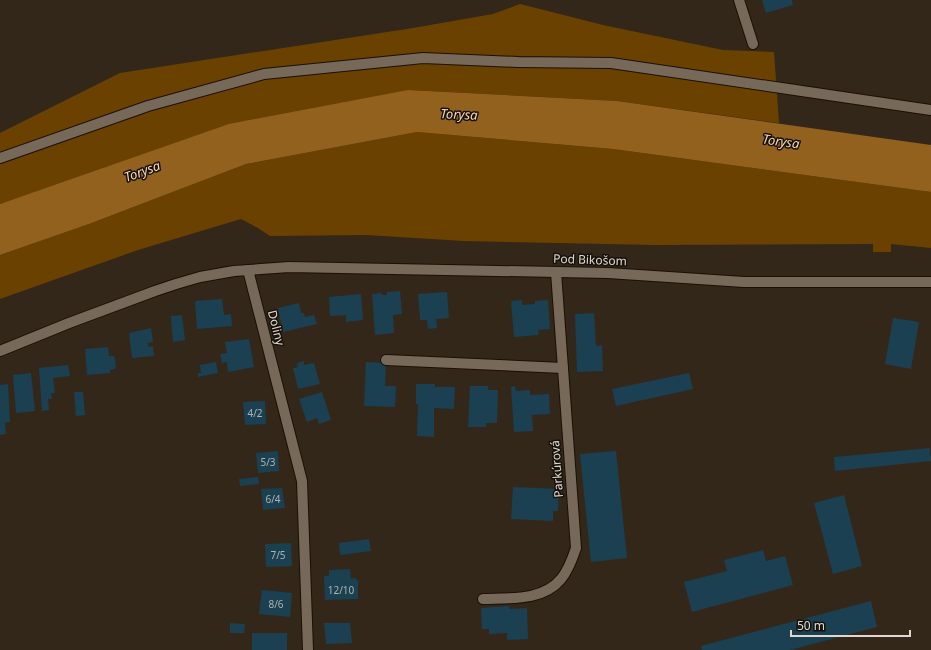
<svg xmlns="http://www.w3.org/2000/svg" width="931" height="650" font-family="'Noto Sans',sans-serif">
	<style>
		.green { fill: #6b4100 }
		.water { fill: #93611e }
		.building { fill: #1b4051 }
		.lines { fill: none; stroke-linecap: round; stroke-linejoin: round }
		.minor-casing { stroke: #1a1004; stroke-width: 12 }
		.minor { stroke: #77695a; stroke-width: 10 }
		.labels { text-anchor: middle; stroke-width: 3; stroke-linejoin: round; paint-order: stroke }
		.number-label { font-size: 10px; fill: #afb2b0 }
		.street-label { font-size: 12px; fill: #e0d8d0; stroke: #16110b }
		.water-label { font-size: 13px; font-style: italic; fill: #fcd9b3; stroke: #16110b }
	</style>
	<rect width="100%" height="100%" fill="#33271a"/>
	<g class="green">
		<polygon points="520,4 603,25 723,50 774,52 779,123 617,101 408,90 75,179 0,204 0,133 120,73 413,28 493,14"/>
		<polygon points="417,132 613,149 931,192 931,248 891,244 891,252 873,252 873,244 655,245 464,241 366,235 270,236 258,228 241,219 138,250 0,299 0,255 89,224 246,164"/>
	</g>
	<polygon class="water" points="408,90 617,101 931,145 931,192 613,149 417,132 246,164 89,224 0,255 0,204 229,124"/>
	<g class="building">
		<polygon points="762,0 792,0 793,5 766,13"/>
		<polygon points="400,291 402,314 393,315 394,333 375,335 372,294 382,293 382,295 387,295 387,292"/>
		<polygon points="447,292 449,318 436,319 437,328 428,329 427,320 420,320 418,294"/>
		<polygon points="361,294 363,320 346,322 346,315 330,316 329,297"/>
		<polygon points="222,299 224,315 231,314 232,326 197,329 195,301"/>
		<polygon points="522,300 522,305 535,304 535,301 548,300 550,329 538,330 539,335 514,337 511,301"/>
		<polygon points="299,303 301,313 304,313 305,317 314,315 317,324 283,332 278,308"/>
		<polygon points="594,313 596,346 602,345 603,371 577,372 575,314"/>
		<polygon points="182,315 185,340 173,342 171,316"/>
		<polygon points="893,318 919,322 911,369 885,364"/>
		<polygon points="151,328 153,342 148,343 148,347 153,346 154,356 132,358 129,333"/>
		<polygon points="249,339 254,367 228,372 227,362 222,363 220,354 227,353 225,342"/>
		<polygon points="108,347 109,356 114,356 115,359 116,366 115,369 110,370 110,373 87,375 85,349"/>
		<polygon points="304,361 304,365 314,363 320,384 298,389 293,368 298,367 297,363"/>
		<polygon points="216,362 218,373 198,377 198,373 201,373 200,365"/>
		<polygon points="366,362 386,363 385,386 396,386 395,407 364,406"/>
		<polygon points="68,365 70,376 53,378 55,393 51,393 52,399 48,399 49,410 42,411 39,368"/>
		<polygon points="31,373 35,411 16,413 13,375"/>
		<polygon points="689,373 693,389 616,406 612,389"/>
		<polygon points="8,384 10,422 5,423 6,434 0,435 0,385"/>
		<polygon points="416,384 435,384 435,387 455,387 454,409 434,408 434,437 417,436 418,404 416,404"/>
		<polygon points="470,386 488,386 488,390 498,390 497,423 486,423 486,427 468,427"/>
		<polygon points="515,386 516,391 530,390 530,395 549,394 550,414 532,415 533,431 514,432 511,387"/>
		<polygon points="74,392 83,392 85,415 76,416"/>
		<polygon points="322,392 331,420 319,424 317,418 307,422 299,399"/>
		<polygon points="265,401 266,424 245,425 243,402"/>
		<polygon points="930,448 931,461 835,471 834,457"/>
		<polygon points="278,451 279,471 258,473 256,453"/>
		<polygon points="616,451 627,558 591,562 580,454"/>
		<polygon points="258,477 259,484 240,486 239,479"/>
		<polygon points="513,487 559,489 558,511 553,511 553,521 511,519"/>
		<polygon points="282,488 285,508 263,510 261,489"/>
		<polygon points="844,495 862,566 833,574 814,503"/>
		<polygon points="369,539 371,551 340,555 339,543"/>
		<polygon points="291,543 292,566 266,567 265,544"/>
		<polygon points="763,550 766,561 785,556 793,585 692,612 684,582 727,571 724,560"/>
		<polygon points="350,569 351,579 355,578 358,581 358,599 325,600 324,576 329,576 329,570"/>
		<polygon points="262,590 292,593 290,617 259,614"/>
		<polygon points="871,601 877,627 790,650 702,650 701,646"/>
		<polygon points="509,606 509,609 527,608 528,639 507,640 507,633 489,634 489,629 482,629 481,608"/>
		<polygon points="230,623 245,624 244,633 230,633"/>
		<polygon points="324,623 350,623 352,643 326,644"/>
		<rect x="252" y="633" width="35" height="17"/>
	</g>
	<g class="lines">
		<defs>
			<g id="minor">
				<polyline points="739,0 753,44"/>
				<polyline points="0,158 148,106 264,74 423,58 518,62 611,63 931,110"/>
				<polyline points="248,270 302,481 308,650"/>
				<polyline points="0,351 69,323 155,291 176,284 200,277 234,271 289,267 608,273 744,282 931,282"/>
				<polyline points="386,360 563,368"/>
				<path d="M 483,599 C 510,598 543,601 561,579 C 567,572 573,557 576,548 L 556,272"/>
			</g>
		</defs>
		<use href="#minor" class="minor-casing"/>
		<use href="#minor" class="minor"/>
	</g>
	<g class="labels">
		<g class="number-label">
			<text x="255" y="417">4/2</text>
			<text x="268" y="466">5/3</text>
			<text x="273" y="503">6/4</text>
			<text x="278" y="559">7/5</text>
			<text x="341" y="594">12/10</text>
			<text x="276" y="608">8/6</text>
		</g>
		<g class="street-label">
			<text transform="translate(590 260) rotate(2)" y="4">Pod Bikošom</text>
			<text transform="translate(276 328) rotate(76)" y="4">Doliny</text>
			<text transform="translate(557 469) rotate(-94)" y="4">Parkúrová</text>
		</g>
		<g class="water-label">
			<text transform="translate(459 114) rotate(2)" y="5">Torysa</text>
			<text transform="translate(781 141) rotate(8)" y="5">Torysa</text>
			<text transform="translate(142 171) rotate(-20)" y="5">Torysa</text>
		</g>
	</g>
	<path d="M791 630v6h119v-6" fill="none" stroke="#e0d8d0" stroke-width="2"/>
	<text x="797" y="630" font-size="12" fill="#e0d8d0" stroke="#16110b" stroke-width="3" paint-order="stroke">50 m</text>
</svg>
